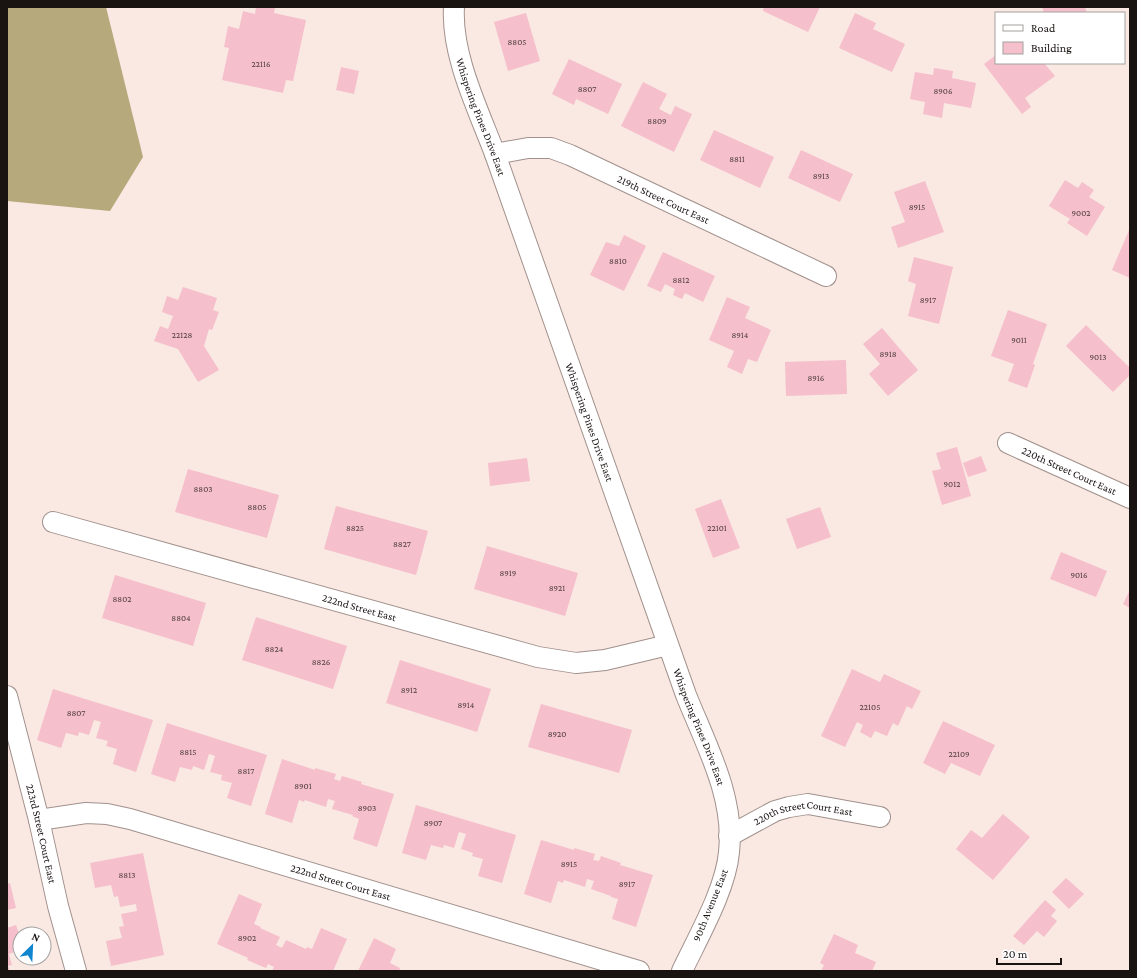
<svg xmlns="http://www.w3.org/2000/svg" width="1137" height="978" font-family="'Crimson Pro',serif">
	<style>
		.forest { fill: #b6a97b }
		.building { fill: #f5bfcb }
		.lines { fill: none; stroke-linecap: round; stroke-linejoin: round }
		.street-casing { stroke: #a1918c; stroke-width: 22 }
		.street { stroke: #fff; stroke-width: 20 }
		.labels { text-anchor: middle; stroke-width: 3; stroke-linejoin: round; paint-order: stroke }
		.number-label { font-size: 9px; fill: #503e40 }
		.street-label { font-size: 11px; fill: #191312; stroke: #fff }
	</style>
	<rect width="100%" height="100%" fill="#fae8e3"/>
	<polygon class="forest" points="7,7 106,7 143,157 110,211 7,201"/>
	<g class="building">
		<polygon points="256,7 275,8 274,13 306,20 293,81 286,80 283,93 222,80 229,48 224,47 228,26 239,29 243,11 255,14"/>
		<polygon points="764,7 820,7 808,32 763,11"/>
		<polygon points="1042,7 1085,7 1087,13 1044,13"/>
		<polygon points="526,13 540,61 508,71 494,22"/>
		<polygon points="855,13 876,23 873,29 905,44 892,72 839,48"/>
		<polygon points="996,55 996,63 1044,63 1055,76 1025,98 1031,107 1022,114 984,64"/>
		<polygon points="569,59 622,84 608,114 576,99 574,105 552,94"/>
		<polygon points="341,67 359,71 354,94 336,90"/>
		<polygon points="934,68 953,71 952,78 976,83 971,108 944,103 942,118 923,114 925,102 910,99 915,72 933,75"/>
		<polygon points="643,82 667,94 659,109 671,115 675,106 692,114 674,152 621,126"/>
		<polygon points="714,130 774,157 760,188 700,160"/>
		<polygon points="801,150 853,174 840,202 788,178"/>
		<polygon points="1065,180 1078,188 1082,182 1094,190 1089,197 1105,207 1087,236 1067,223 1070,219 1049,206"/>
		<polygon points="925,181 944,232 898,248 891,227 905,222 894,192"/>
		<polygon points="1130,228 1130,278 1112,270"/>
		<polygon points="624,235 646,246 624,291 590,275 606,242 619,246"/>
		<polygon points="663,252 715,276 703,302 685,293 682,299 673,295 675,289 665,284 661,292 647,286"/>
		<polygon points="914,257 953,267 939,324 908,316 916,284 908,281"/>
		<polygon points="183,287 217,298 213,310 219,312 212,330 209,329 204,346 219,370 198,382 178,349 154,341 160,326 168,329 173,316 162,312 167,296 178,300"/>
		<polygon points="727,297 750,307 745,318 771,330 757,362 748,359 742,374 727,367 734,351 709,340"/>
		<polygon points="1008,310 1047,324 1033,364 1035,365 1027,388 1008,381 1014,364 991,356"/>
		<polygon points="1086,325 1130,368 1130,375 1113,392 1066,346"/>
		<polygon points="882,328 918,370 888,396 869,374 880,364 863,344"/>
		<polygon points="846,360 847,394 786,396 785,362"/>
		<polygon points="957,447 971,496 942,505 932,471 941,469 936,453"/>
		<polygon points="981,456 987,471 968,477 963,463"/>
		<polygon points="527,458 530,481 490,486 488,463"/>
		<polygon points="188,469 279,495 267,538 175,512"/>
		<polygon points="721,499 740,548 713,558 695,509"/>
		<polygon points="336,506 428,531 416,575 324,549"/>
		<polygon points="820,507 831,537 797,549 786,519"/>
		<polygon points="487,546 578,573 565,616 474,589"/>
		<polygon points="1061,552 1107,571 1096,597 1050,579"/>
		<polygon points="115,575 206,603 193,646 102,618"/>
		<polygon points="1130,590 1130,608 1123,604"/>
		<polygon points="256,617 347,646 333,689 242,660"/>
		<polygon points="400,660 491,689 477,732 386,703"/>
		<polygon points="852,669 880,682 884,674 921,691 912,709 907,706 898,726 893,723 887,736 875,731 871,738 860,732 863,725 857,722 845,747 821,736"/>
		<polygon points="53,689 153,720 136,772 113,764 117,749 106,746 108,741 96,738 101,722 94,720 89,735 79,732 78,736 66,733 61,748 37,740"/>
		<polygon points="541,704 632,730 619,773 528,747"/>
		<polygon points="943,721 995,745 980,776 951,763 945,774 923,763"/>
		<polygon points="167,723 267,755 251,806 227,798 232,783 221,780 222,775 210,772 215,756 209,754 204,770 193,766 192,770 180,767 175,782 151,774"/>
		<polygon points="282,759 315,770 315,768 336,774 334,779 340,781 342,776 362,782 361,784 394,794 377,847 353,839 359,819 352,816 353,815 332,809 335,801 328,799 326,807 305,800 304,802 299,800 292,823 265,814"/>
		<polygon points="416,805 516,835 502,883 478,876 483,859 472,856 473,853 461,849 466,834 459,832 454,848 444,845 443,848 431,845 426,860 402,853"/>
		<polygon points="1003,814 1030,837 993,880 956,849 971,830 982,838"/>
		<polygon points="541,840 574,850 574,848 595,854 593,860 599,861 601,856 621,863 620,865 653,875 636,927 612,919 618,899 611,897 611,896 591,889 594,881 587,879 585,887 564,880 563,883 558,881 551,903 524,894"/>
		<polygon points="143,853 164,955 111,966 106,941 122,938 119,927 124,926 121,914 137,911 136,904 120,907 118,896 114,897 111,885 95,888 90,863"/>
		<polygon points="1066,878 1084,894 1069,909 1052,892"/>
		<polygon points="10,883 16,908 7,910 7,884"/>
		<polygon points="239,894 262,904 254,924 261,927 260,928 280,937 276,945 282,948 286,940 306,949 307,947 312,949 321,928 347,939 333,971 272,971 274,967 268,964 266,968 247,960 248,958 217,944"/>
		<polygon points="1045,900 1056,910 1051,916 1057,921 1044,937 1037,931 1024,945 1013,936"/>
		<polygon points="16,925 20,937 20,950 9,954 12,965 8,966 10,971 7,971 7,928"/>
		<polygon points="834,934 858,945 855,953 876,962 872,971 821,971 824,965 820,963"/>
		<polygon points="374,938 396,949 390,963 400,968 399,971 358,971"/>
	</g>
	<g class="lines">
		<defs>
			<g id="street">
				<path id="s1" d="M 454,7 C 451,55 478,109 495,154 L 686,695 C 706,745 735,797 729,852 C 726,889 698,937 682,971"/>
				<path id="s2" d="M 495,154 L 528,148 L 551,148 L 570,155 L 826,276"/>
				<path id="s3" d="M 1008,443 L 1130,498"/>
				<path id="s4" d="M 53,522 L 538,657 L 576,663 L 605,660 L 668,645"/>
				<path id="s5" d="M 7,696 L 39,820 L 58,906 L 76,971"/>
				<path id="s6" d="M 39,820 L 86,813 L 107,814 L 130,819 L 639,971"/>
				<path id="s7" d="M 729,836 L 775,811 L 789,807 L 808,804 L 880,817"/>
			</g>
		</defs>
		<use href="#street" class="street-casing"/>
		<use href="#street" class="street"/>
	</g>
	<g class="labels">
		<g class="number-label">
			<text x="517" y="45">8805</text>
			<text x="261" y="67">22116</text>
			<text x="587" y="92">8807</text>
			<text x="943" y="94">8906</text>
			<text x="657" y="124">8809</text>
			<text x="737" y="162">8811</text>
			<text x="821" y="179">8913</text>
			<text x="917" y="210">8915</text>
			<text x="1081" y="216">9002</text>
			<text x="618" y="264">8810</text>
			<text x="681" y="283">8812</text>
			<text x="928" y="303">8917</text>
			<text x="182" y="338">22128</text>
			<text x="740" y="338">8914</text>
			<text x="1019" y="343">9011</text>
			<text x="888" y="357">8918</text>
			<text x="1098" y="360">9013</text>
			<text x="816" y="381">8916</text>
			<text x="952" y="487">9012</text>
			<text x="203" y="492">8803</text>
			<text x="257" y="510">8805</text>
			<text x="355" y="531">8825</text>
			<text x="717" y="531">22101</text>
			<text x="402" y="547">8827</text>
			<text x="508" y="576">8919</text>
			<text x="1079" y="578">9016</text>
			<text x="557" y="591">8921</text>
			<text x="122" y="602">8802</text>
			<text x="181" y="621">8804</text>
			<text x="274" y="652">8824</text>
			<text x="321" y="665">8826</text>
			<text x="409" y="693">8912</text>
			<text x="466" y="708">8914</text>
			<text x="870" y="710">22105</text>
			<text x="76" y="716">8807</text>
			<text x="557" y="737">8920</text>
			<text x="188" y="755">8815</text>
			<text x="959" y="757">22109</text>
			<text x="246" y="774">8817</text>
			<text x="303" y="789">8901</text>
			<text x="367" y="811">8903</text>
			<text x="433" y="826">8907</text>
			<text x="569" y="867">8915</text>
			<text x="127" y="878">8813</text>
			<text x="627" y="887">8917</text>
			<text x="247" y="941">8902</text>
		</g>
		<g class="street-label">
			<text dy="4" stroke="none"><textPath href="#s1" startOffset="114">Whispering Pines Drive East</textPath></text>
			<text dy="4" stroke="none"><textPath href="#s2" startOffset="180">219th Street Court East</textPath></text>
			<text dy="4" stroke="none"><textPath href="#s1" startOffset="438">Whispering Pines Drive East</textPath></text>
			<text dy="4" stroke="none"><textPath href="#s3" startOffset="67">220th Street Court East</textPath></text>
			<text dy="4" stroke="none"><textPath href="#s4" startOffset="318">222nd Street East</textPath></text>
			<text dy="4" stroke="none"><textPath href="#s1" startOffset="762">Whispering Pines Drive East</textPath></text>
			<text dy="4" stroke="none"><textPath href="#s7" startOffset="80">220th Street Court East</textPath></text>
			<text dy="4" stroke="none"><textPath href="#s5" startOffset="142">223rd Street Court East</textPath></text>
			<text dy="4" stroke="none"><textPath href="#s6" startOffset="312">222nd Street Court East</textPath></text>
			<text transform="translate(710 905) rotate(-68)" y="4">90th Avenue East</text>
		</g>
	</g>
	<rect width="1137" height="978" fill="none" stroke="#191312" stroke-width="16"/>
	<rect x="995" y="12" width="130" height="52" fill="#ffffff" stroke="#a3a1a0"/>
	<rect x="1003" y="25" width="20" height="6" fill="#ffffff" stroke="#a3a1a0"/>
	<text x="1031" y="32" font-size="12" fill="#191312">Road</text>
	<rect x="1003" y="42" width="20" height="12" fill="#f5bfcb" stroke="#a3a1a0"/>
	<text x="1031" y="52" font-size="12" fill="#191312">Building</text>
	<g transform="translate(32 946) rotate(24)"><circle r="19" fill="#ffffff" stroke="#a3a1a0"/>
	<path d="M0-3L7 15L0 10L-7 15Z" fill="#1086ce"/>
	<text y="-6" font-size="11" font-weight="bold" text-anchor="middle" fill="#191312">N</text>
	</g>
	<path d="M997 958v6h64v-6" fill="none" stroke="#191312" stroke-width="2"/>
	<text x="1003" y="958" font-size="12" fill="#191312" stroke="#ffffff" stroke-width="3" paint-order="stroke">20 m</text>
</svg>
